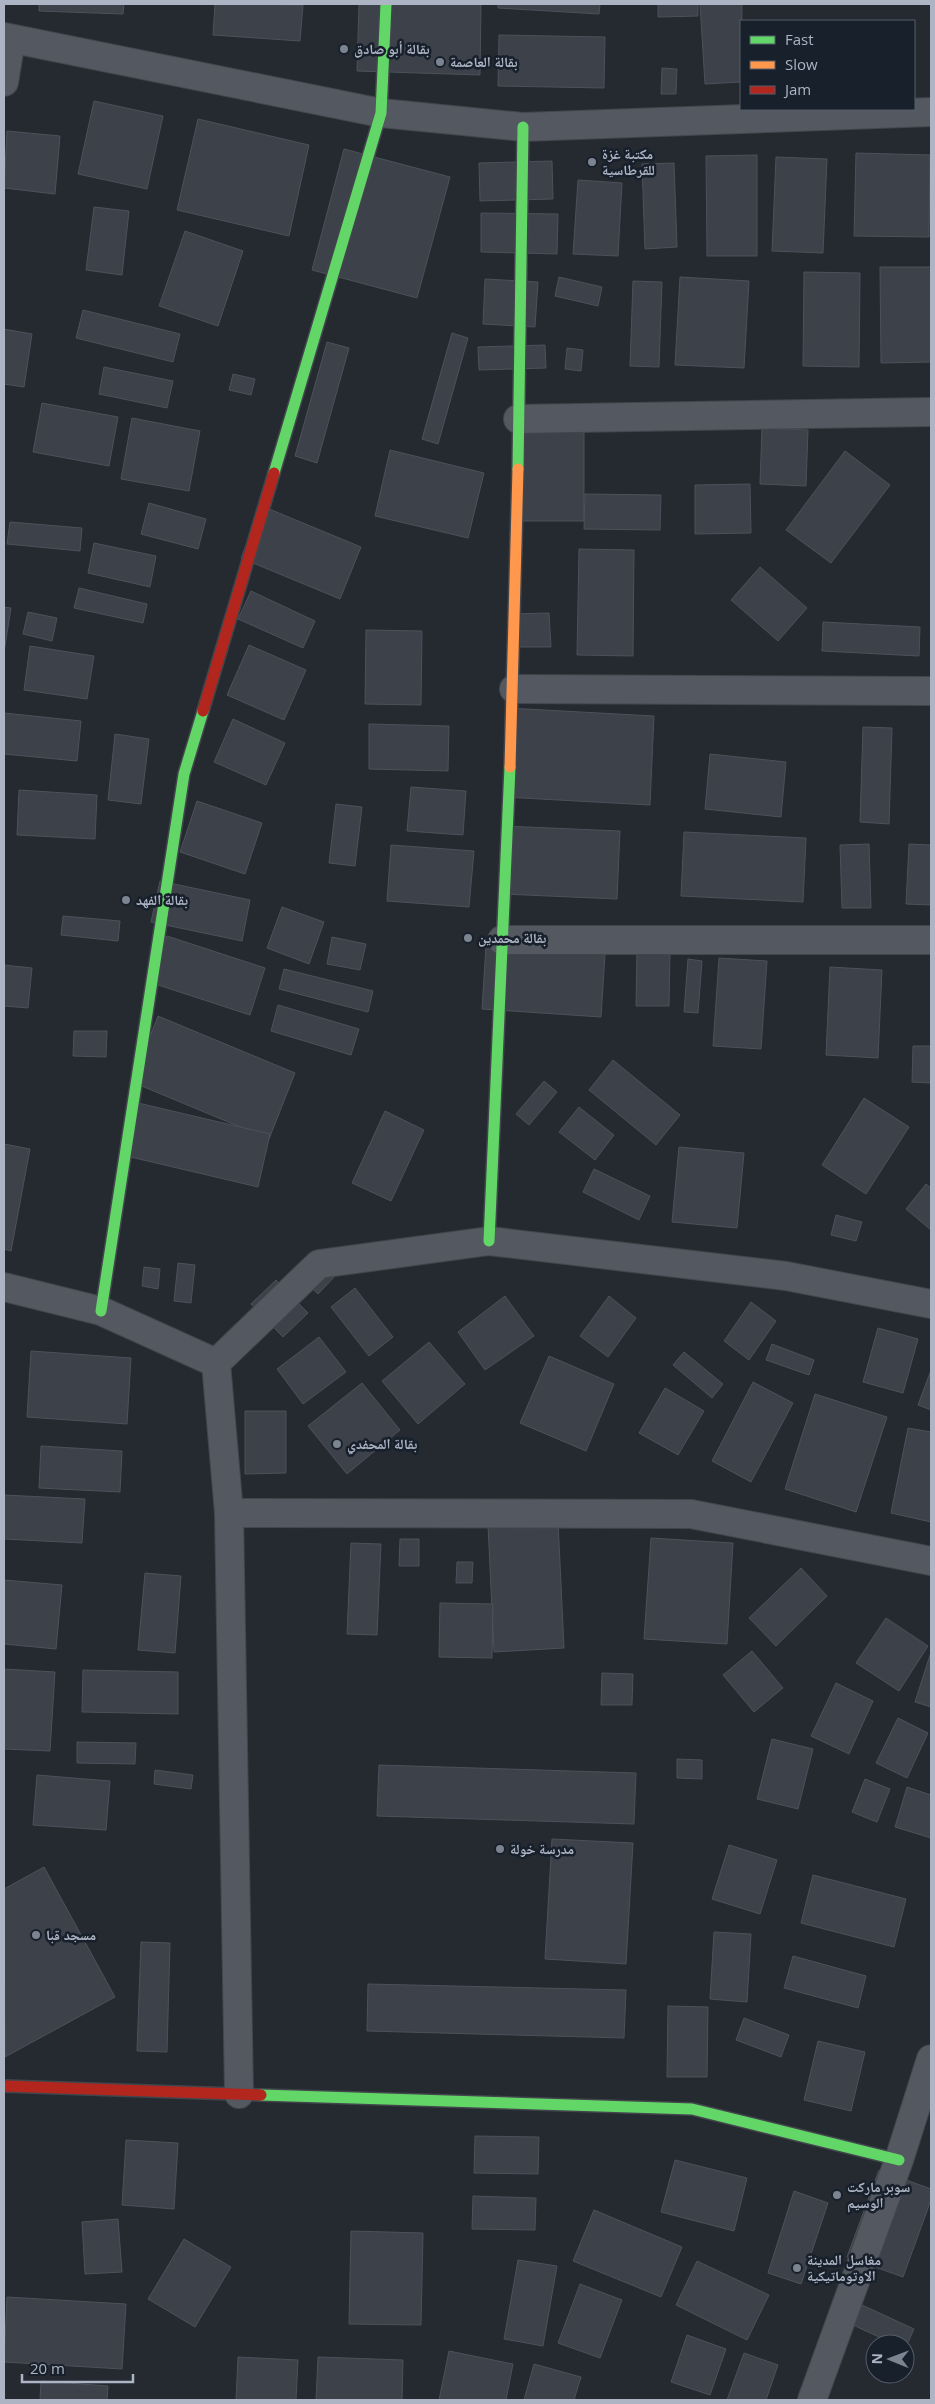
<svg xmlns="http://www.w3.org/2000/svg" width="935" height="2404" font-family="'Open Sans','Noto Naskh Arabic',sans-serif">
	<style>
		.building { fill: #3d424a; stroke: #4c515a }
		.lines { fill: none; stroke-linecap: round; stroke-linejoin: round }
		.street-casing { stroke: #42464c; stroke-width: 30 }
		.fast-casing { stroke: #42464c; stroke-width: 14 }
		.slow-casing { stroke: #42464c; stroke-width: 14 }
		.jam-casing { stroke: #42464c; stroke-width: 14 }
		.street { stroke: #545860; stroke-width: 28 }
		.fast { stroke: #63d668; stroke-width: 11 }
		.slow { stroke: #ff974d; stroke-width: 11 }
		.jam { stroke: #b3261e; stroke-width: 11 }
		.poi-dot { fill: #7d8491; stroke: #18202c; stroke-width: 2 }
		.labels { text-anchor: middle; stroke-width: 5; stroke-linejoin: round; paint-order: stroke }
		.poi-label { font-size: 14px; font-weight: bold; fill: #adb5c5; stroke: #18202c; text-anchor: start }
	</style>
	<rect width="100%" height="100%" fill="#252a31"/>
	<g class="building">
		<polygon points="39,4 124,4 123,14 39,11"/>
		<polygon points="215,4 303,5 300,41 213,35"/>
		<polygon points="359,4 481,4 480,75 357,71"/>
		<polygon points="498,4 600,4 599,14 498,8"/>
		<polygon points="658,4 698,4 698,16 658,17"/>
		<polygon points="700,4 742,4 741,82 705,84"/>
		<polygon points="499,35 605,37 604,88 498,86"/>
		<polygon points="662,68 677,69 676,94 661,94"/>
		<polygon points="94,101 163,116 147,189 78,174"/>
		<polygon points="198,119 309,145 289,236 177,210"/>
		<polygon points="7,131 60,136 55,194 4,188"/>
		<polygon points="344,149 450,177 417,298 312,270"/>
		<polygon points="856,153 930,155 929,237 854,236"/>
		<polygon points="757,155 757,256 707,256 706,156"/>
		<polygon points="776,157 827,159 823,253 772,251"/>
		<polygon points="552,161 553,199 480,201 479,163"/>
		<polygon points="674,163 677,247 645,249 642,164"/>
		<polygon points="578,180 622,183 618,256 573,254"/>
		<polygon points="94,207 129,211 122,275 86,270"/>
		<polygon points="481,213 558,214 557,254 481,252"/>
		<polygon points="185,231 243,251 218,326 159,306"/>
		<polygon points="880,267 931,267 931,362 881,363"/>
		<polygon points="804,272 860,273 859,367 803,366"/>
		<polygon points="559,277 602,287 598,306 555,296"/>
		<polygon points="680,277 749,281 744,368 675,365"/>
		<polygon points="485,279 538,282 535,327 483,324"/>
		<polygon points="633,281 662,282 659,367 630,366"/>
		<polygon points="83,310 180,334 173,362 76,338"/>
		<polygon points="4,329 32,334 24,387 4,384"/>
		<polygon points="452,333 468,338 438,444 422,439"/>
		<polygon points="327,342 349,348 317,463 295,456"/>
		<polygon points="545,345 546,368 479,370 478,347"/>
		<polygon points="567,348 583,350 581,371 565,369"/>
		<polygon points="104,367 173,381 167,408 99,394"/>
		<polygon points="233,374 255,379 251,395 229,390"/>
		<polygon points="42,403 118,417 109,466 33,452"/>
		<polygon points="132,418 200,431 189,491 121,479"/>
		<rect x="516" y="425" width="68" height="96"/>
		<polygon points="762,428 808,430 806,486 760,484"/>
		<polygon points="390,450 484,473 468,538 375,516"/>
		<polygon points="845,451 890,485 831,563 786,530"/>
		<polygon points="750,484 751,533 695,534 695,485"/>
		<polygon points="585,494 661,495 660,530 584,529"/>
		<polygon points="149,503 206,519 198,549 141,534"/>
		<polygon points="262,506 361,547 340,599 241,558"/>
		<polygon points="10,522 82,528 80,551 7,544"/>
		<polygon points="94,543 156,556 150,587 88,573"/>
		<polygon points="579,549 634,550 633,656 577,655"/>
		<polygon points="760,567 807,608 778,641 731,600"/>
		<polygon points="79,588 147,604 143,623 74,608"/>
		<polygon points="251,591 315,621 303,648 238,619"/>
		<polygon points="4,607 11,608 4,652"/>
		<polygon points="28,612 57,618 52,641 23,634"/>
		<polygon points="549,613 551,647 511,647 510,614"/>
		<polygon points="823,622 920,627 919,656 822,651"/>
		<polygon points="366,630 422,631 421,705 365,704"/>
		<polygon points="249,645 306,670 284,720 227,695"/>
		<polygon points="30,646 94,656 87,699 24,690"/>
		<polygon points="508,708 654,716 650,805 503,797"/>
		<polygon points="4,713 81,721 77,761 4,754"/>
		<polygon points="233,719 285,743 266,785 214,762"/>
		<polygon points="369,724 449,726 448,771 369,769"/>
		<polygon points="863,727 892,728 889,824 860,822"/>
		<polygon points="115,734 149,739 141,804 108,800"/>
		<polygon points="710,754 786,762 781,817 705,809"/>
		<polygon points="411,787 466,791 463,835 407,831"/>
		<polygon points="19,790 97,795 95,839 17,835"/>
		<polygon points="197,801 262,823 245,874 180,852"/>
		<polygon points="336,804 362,807 355,866 329,863"/>
		<polygon points="504,826 620,831 617,899 502,894"/>
		<polygon points="684,832 806,838 803,902 681,896"/>
		<polygon points="869,844 871,908 842,908 840,845"/>
		<polygon points="909,844 931,845 931,905 906,904"/>
		<polygon points="391,845 474,851 469,907 387,901"/>
		<polygon points="160,881 250,900 242,941 151,922"/>
		<polygon points="282,907 324,922 309,964 267,948"/>
		<polygon points="63,916 120,921 118,941 61,935"/>
		<polygon points="167,936 265,968 250,1015 152,983"/>
		<polygon points="332,937 366,944 360,970 327,964"/>
		<polygon points="486,946 605,954 601,1017 482,1009"/>
		<polygon points="637,950 670,951 669,1006 636,1006"/>
		<polygon points="719,958 767,961 761,1049 713,1046"/>
		<polygon points="688,959 702,961 698,1013 684,1012"/>
		<polygon points="4,965 32,968 28,1008 4,1006"/>
		<polygon points="830,967 882,970 878,1058 826,1055"/>
		<polygon points="284,969 373,991 368,1012 279,989"/>
		<polygon points="278,1005 359,1029 351,1055 271,1031"/>
		<polygon points="158,1016 295,1073 269,1139 132,1082"/>
		<polygon points="74,1031 107,1031 106,1057 73,1056"/>
		<polygon points="913,1046 931,1046 931,1083 912,1082"/>
		<polygon points="613,1060 680,1115 656,1145 589,1090"/>
		<polygon points="544,1081 557,1092 529,1125 516,1114"/>
		<polygon points="864,1098 909,1127 866,1194 822,1165"/>
		<polygon points="134,1102 270,1134 258,1187 122,1155"/>
		<polygon points="579,1107 614,1135 595,1160 559,1132"/>
		<polygon points="385,1111 424,1130 391,1201 352,1183"/>
		<polygon points="4,1144 30,1149 11,1251 4,1249"/>
		<polygon points="679,1147 744,1153 737,1228 672,1222"/>
		<polygon points="594,1169 650,1196 639,1220 583,1192"/>
		<polygon points="926,1184 931,1188 931,1230 906,1209"/>
		<polygon points="836,1215 862,1222 856,1241 831,1235"/>
		<polygon points="178,1263 195,1265 191,1303 174,1301"/>
		<polygon points="144,1267 160,1269 158,1289 142,1286"/>
		<polygon points="338,1273 318,1294 306,1283"/>
		<polygon points="276,1280 308,1313 283,1337 251,1304"/>
		<polygon points="355,1288 393,1337 369,1356 331,1307"/>
		<polygon points="505,1296 534,1336 485,1370 458,1332"/>
		<polygon points="609,1296 636,1318 608,1357 580,1336"/>
		<polygon points="751,1302 776,1321 749,1360 724,1341"/>
		<polygon points="878,1328 918,1339 903,1393 863,1382"/>
		<polygon points="319,1337 346,1372 303,1404 277,1369"/>
		<polygon points="429,1342 465,1384 418,1424 382,1381"/>
		<polygon points="772,1344 814,1360 809,1375 766,1360"/>
		<polygon points="31,1351 131,1358 127,1424 27,1417"/>
		<polygon points="684,1352 723,1384 712,1398 673,1365"/>
		<polygon points="549,1356 614,1384 586,1451 520,1423"/>
		<polygon points="931,1370 931,1410 918,1405"/>
		<polygon points="753,1382 793,1403 751,1482 712,1461"/>
		<polygon points="362,1383 400,1430 347,1474 308,1426"/>
		<polygon points="665,1388 704,1411 678,1455 639,1433"/>
		<polygon points="815,1394 887,1417 856,1512 785,1489"/>
		<polygon points="245,1411 286,1411 286,1473 245,1474"/>
		<polygon points="908,1428 931,1432 931,1522 891,1513"/>
		<polygon points="41,1446 122,1451 120,1492 39,1488"/>
		<polygon points="4,1495 85,1499 82,1543 4,1539"/>
		<polygon points="558,1521 564,1648 494,1652 488,1525"/>
		<polygon points="651,1538 733,1543 727,1644 644,1639"/>
		<polygon points="400,1539 419,1539 419,1566 399,1566"/>
		<polygon points="351,1543 381,1544 377,1635 347,1634"/>
		<polygon points="457,1562 473,1562 472,1583 456,1583"/>
		<polygon points="801,1568 827,1596 776,1646 749,1618"/>
		<polygon points="145,1573 181,1576 175,1653 138,1650"/>
		<polygon points="4,1580 62,1585 56,1649 4,1644"/>
		<polygon points="440,1603 493,1604 492,1658 439,1657"/>
		<polygon points="886,1618 928,1646 899,1691 856,1663"/>
		<polygon points="752,1651 783,1688 754,1712 723,1675"/>
		<polygon points="931,1652 931,1707 915,1702"/>
		<polygon points="4,1669 55,1672 50,1751 4,1749"/>
		<polygon points="83,1670 178,1672 178,1714 82,1712"/>
		<polygon points="602,1673 633,1674 632,1705 601,1705"/>
		<polygon points="836,1683 873,1701 849,1754 811,1736"/>
		<polygon points="898,1718 928,1733 907,1778 876,1763"/>
		<polygon points="772,1739 813,1749 798,1809 757,1799"/>
		<polygon points="77,1742 136,1743 135,1764 77,1763"/>
		<polygon points="677,1759 702,1760 702,1779 677,1778"/>
		<polygon points="379,1765 636,1773 634,1824 377,1816"/>
		<polygon points="155,1770 193,1775 191,1789 154,1784"/>
		<polygon points="37,1775 110,1781 106,1830 33,1825"/>
		<polygon points="865,1779 890,1789 877,1822 852,1812"/>
		<polygon points="907,1787 931,1795 931,1838 895,1827"/>
		<polygon points="552,1839 633,1843 626,1964 545,1959"/>
		<polygon points="729,1845 777,1860 760,1914 712,1899"/>
		<polygon points="44,1867 115,1997 5,2057 4,1889"/>
		<polygon points="813,1875 906,1899 894,1947 801,1923"/>
		<polygon points="714,1932 751,1934 747,2002 710,1999"/>
		<polygon points="141,1942 170,1943 167,2052 137,2051"/>
		<polygon points="793,1956 866,1976 858,2008 784,1988"/>
		<polygon points="368,1984 626,1990 624,2038 367,2031"/>
		<polygon points="668,2006 708,2007 707,2077 667,2077"/>
		<polygon points="744,2018 789,2035 781,2057 736,2040"/>
		<polygon points="818,2041 865,2052 851,2111 804,2100"/>
		<polygon points="475,2136 539,2137 538,2174 474,2173"/>
		<polygon points="126,2140 178,2143 174,2209 122,2205"/>
		<polygon points="675,2160 747,2178 734,2231 661,2212"/>
		<polygon points="879,2170 931,2189 931,2200 903,2277 847,2257"/>
		<polygon points="794,2191 828,2203 801,2284 768,2273"/>
		<polygon points="473,2196 536,2198 535,2230 472,2229"/>
		<polygon points="594,2210 682,2247 661,2297 573,2261"/>
		<polygon points="118,2219 122,2272 85,2274 82,2222"/>
		<polygon points="351,2231 423,2233 421,2325 349,2324"/>
		<polygon points="184,2239 231,2267 195,2327 148,2299"/>
		<polygon points="518,2260 557,2266 543,2346 504,2339"/>
		<polygon points="697,2261 769,2295 747,2340 676,2305"/>
		<polygon points="580,2284 622,2300 600,2358 558,2343"/>
		<polygon points="7,2297 126,2304 122,2369 4,2362"/>
		<polygon points="862,2305 914,2329 905,2349 905,2344 894,2344 853,2325"/>
		<polygon points="687,2335 726,2349 710,2395 671,2382"/>
		<polygon points="449,2351 513,2364 506,2400 439,2400"/>
		<polygon points="744,2353 778,2365 766,2400 727,2400"/>
		<polygon points="238,2357 298,2360 296,2400 236,2400"/>
		<polygon points="318,2357 403,2360 402,2400 316,2400"/>
		<polygon points="534,2364 581,2377 574,2400 524,2400"/>
		<polygon points="41,2381 108,2386 107,2400 40,2400"/>
	</g>
	<g class="lines">
		<defs>
			<g id="street">
				<polyline points="4,37 381,113 523,127 931,112"/>
				<polyline points="4,82 11,39"/>
				<polyline points="518,419 931,412"/>
				<polyline points="514,689 931,691"/>
				<polyline points="502,940 931,940"/>
				<polyline points="4,1287 101,1311 216,1363"/>
				<polyline points="216,1363 319,1264 489,1241 786,1276 931,1304"/>
				<polyline points="216,1363 229,1513 239,2094"/>
				<polyline points="229,1513 691,1514 931,1561"/>
				<polyline points="812,2400 899,2160 931,2059"/>
			</g>
			<g id="fast">
				<polyline points="518,469 523,127"/>
				<polyline points="274,473 381,113 386,4"/>
				<polyline points="489,1241 510,767"/>
				<polyline points="101,1311 184,774 203,711"/>
				<polyline points="261,2095 692,2109 899,2160"/>
			</g>
			<polyline id="slow" points="510,767 518,469"/>
			<g id="jam">
				<polyline points="203,711 274,473"/>
				<polyline points="4,2086 261,2095"/>
			</g>
		</defs>
		<use href="#street" class="street-casing"/>
		<use href="#fast" class="fast-casing"/>
		<use href="#slow" class="slow-casing"/>
		<use href="#jam" class="jam-casing"/>
		<use href="#street" class="street"/>
		<use href="#fast" class="fast"/>
		<use href="#slow" class="slow"/>
		<use href="#jam" class="jam"/>
	</g>
	<g class="poi-dot">
		<circle cx="344" cy="49" r="5"/>
		<circle cx="440" cy="62" r="5"/>
		<circle cx="592" cy="162" r="5"/>
		<circle cx="126" cy="900" r="5"/>
		<circle cx="468" cy="938" r="5"/>
		<circle cx="337" cy="1444" r="5"/>
		<circle cx="500" cy="1849" r="5"/>
		<circle cx="36" cy="1935" r="5"/>
		<circle cx="837" cy="2195" r="5"/>
		<circle cx="797" cy="2268" r="5"/>
	</g>
	<g class="labels">
		<g class="poi-label">
			<text x="354" y="54">بقالة أبو صادق</text>
			<text x="450" y="67">بقالة العاصمة</text>
			<text x="602" y="159">مكتبة غزة<tspan x="602" dy="16">للقرطاسية</tspan></text>
			<text x="136" y="905">بقالة الفهد</text>
			<text x="478" y="943">بقالة محمدين</text>
			<text x="347" y="1449">بقالة المحفدي</text>
			<text x="510" y="1854">مدرسة خولة</text>
			<text x="46" y="1940">مسجد قبا</text>
			<text x="847" y="2192">سوبر ماركت<tspan x="847" dy="16">الوسيم</tspan></text>
			<text x="807" y="2265">مغاسل المدينة<tspan x="807" dy="16">الاوتوماتيكية</tspan></text>
		</g>
	</g>
	<rect width="935" height="2404" fill="none" stroke="#adb5c5" stroke-width="10"/>
	<rect x="740" y="20" width="175" height="90" fill="#18202c" stroke="#545c69"/>
	<rect x="750" y="36" width="25" height="8" fill="#63d668" stroke="#545c69"/>
	<text x="785" y="45" font-size="15" fill="#adb5c5">Fast</text>
	<rect x="750" y="61" width="25" height="8" fill="#ff974d" stroke="#545c69"/>
	<text x="785" y="70" font-size="15" fill="#adb5c5">Slow</text>
	<rect x="750" y="86" width="25" height="8" fill="#b3261e" stroke="#545c69"/>
	<text x="785" y="95" font-size="15" fill="#adb5c5">Jam</text>
	<g transform="translate(890 2359) rotate(271)"><circle r="24" fill="#18202c" stroke="#545c69"/>
	<path d="M0-4L9 19L0 12L-9 19Z" fill="#7d8491"/>
	<text y="-8" font-size="14" font-weight="bold" text-anchor="middle" fill="#adb5c5">N</text>
	</g>
	<path d="M22 2374v8h111v-8" fill="none" stroke="#adb5c5" stroke-width="2.5"/>
	<text x="30" y="2374" font-size="15" fill="#adb5c5" stroke="#18202c" stroke-width="4" paint-order="stroke">20 m</text>
</svg>
